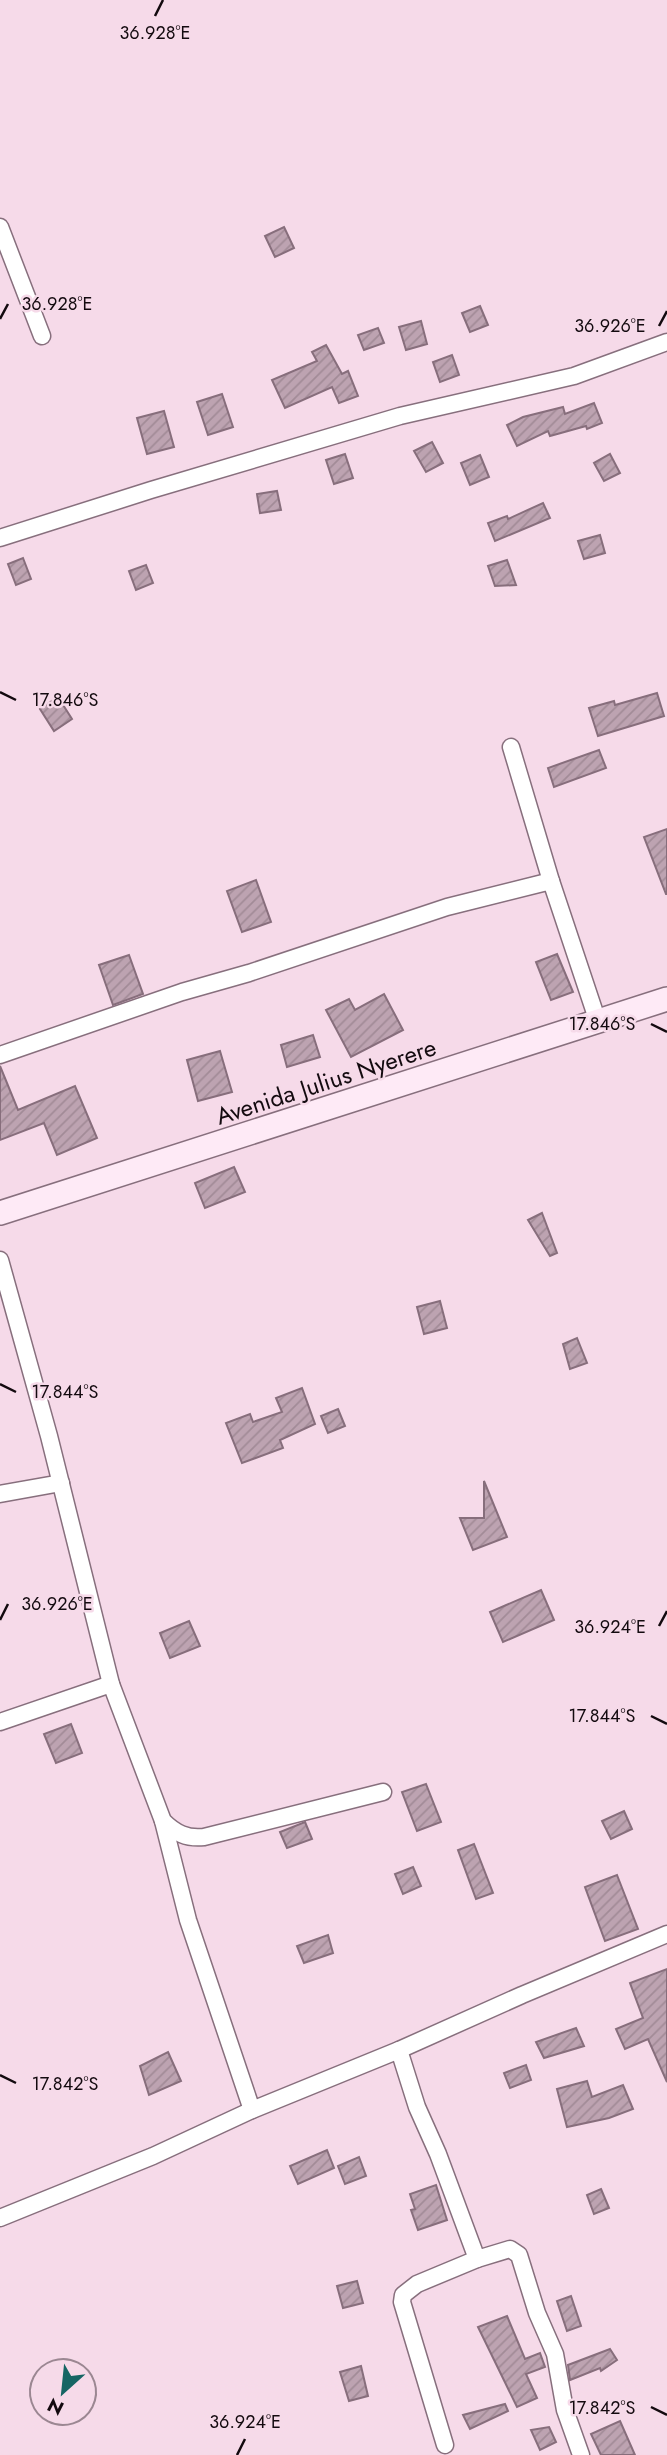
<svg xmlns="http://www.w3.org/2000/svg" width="667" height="2455" font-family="Jost,sans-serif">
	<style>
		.building { fill: url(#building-hatch); stroke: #876e7c; stroke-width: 2 }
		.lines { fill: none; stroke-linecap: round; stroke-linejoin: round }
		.street-casing { stroke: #876f7d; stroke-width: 19 }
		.secondary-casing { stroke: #876f7d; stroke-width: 26 }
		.street { stroke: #fff; stroke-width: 16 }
		.secondary { stroke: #feeaf6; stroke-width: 23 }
		.ticks { fill: none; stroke: #130a0f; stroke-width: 2.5 }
		.labels { text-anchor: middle; stroke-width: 5; stroke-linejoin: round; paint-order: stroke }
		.street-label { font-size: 24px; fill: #130a0f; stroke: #f6dae9 }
		.ticks-label { font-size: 18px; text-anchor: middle; fill: #130a0f; stroke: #f6dae9; stroke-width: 5; stroke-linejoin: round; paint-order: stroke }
	</style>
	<defs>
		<pattern id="building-hatch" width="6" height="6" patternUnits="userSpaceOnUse" patternTransform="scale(1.75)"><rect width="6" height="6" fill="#bda3b1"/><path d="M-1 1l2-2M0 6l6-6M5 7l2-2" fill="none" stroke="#a28b97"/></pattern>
	</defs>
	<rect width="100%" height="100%" fill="#f6dae9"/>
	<g class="building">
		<polygon points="284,227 294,248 275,257 265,236"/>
		<polygon points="480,306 488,325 470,332 462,313"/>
		<polygon points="421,321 427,344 406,350 399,327"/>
		<polygon points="378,328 384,343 364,350 358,335"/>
		<polygon points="326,345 342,374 348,371 358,396 339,403 332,387 285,408 272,380 317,361 312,352"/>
		<polygon points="452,355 459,375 440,382 433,362"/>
		<polygon points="222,394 233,427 208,435 197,402"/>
		<polygon points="594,403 602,423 587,429 586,426 550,436 548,431 517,446 507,425 523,417 563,407 565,414"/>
		<polygon points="164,411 174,447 147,454 137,418"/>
		<polygon points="432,442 443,463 426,472 414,451"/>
		<polygon points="345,454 353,478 334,484 326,460"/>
		<polygon points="610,454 620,473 604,481 594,463"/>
		<polygon points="480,455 489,477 470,485 461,463"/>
		<polygon points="277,491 281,510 260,513 257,494"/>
		<polygon points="543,503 550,518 495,541 488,523 507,516 508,519"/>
		<polygon points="600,535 605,553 584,559 578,541"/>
		<polygon points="23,558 31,579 16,585 8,564"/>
		<polygon points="507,560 516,585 495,586 488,566"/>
		<polygon points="146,565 153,583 136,590 129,571"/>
		<polygon points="657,693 664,716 598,736 589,708 614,701 615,705"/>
		<polygon points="58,697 72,719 54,731 40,709"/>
		<polygon points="599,750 606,768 554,787 548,768"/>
		<polygon points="667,829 667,894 666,894 644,837"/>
		<polygon points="256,880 271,922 242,932 227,891"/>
		<polygon points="557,954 573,992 551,1000 536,962"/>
		<polygon points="129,955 143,994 113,1005 99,965"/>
		<polygon points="384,994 403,1030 351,1057 326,1010 349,999 355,1010"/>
		<polygon points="313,1035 320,1057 287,1067 281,1045"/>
		<polygon points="220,1051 232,1092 198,1101 187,1060"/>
		<polygon points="0,1066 18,1110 75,1086 97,1138 57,1155 44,1123 0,1140"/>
		<polygon points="234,1167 245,1192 205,1208 195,1183"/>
		<polygon points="542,1213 557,1253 550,1256 528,1220"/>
		<polygon points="440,1301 447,1328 424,1334 417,1307"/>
		<polygon points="577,1338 587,1363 570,1369 563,1344"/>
		<polygon points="302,1388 315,1424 280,1440 283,1448 242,1463 226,1423 250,1414 253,1422 282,1412 276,1398"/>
		<polygon points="338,1409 345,1426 328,1433 321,1416"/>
		<polygon points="484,1481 507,1537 473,1550 460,1518 484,1518"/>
		<polygon points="541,1590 554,1620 503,1642 490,1612"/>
		<polygon points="189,1621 200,1646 170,1658 160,1633"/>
		<polygon points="71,1724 82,1753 56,1763 44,1734"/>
		<polygon points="426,1784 441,1822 417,1831 402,1792"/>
		<polygon points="624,1811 632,1829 611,1839 602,1821"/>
		<polygon points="305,1822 312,1839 287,1848 280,1832"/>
		<polygon points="474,1844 493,1893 476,1899 458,1850"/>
		<polygon points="413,1867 421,1886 403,1894 395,1874"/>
		<polygon points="617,1875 638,1929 605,1941 585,1887"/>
		<polygon points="328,1935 333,1953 304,1963 297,1946"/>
		<polygon points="667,1969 667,2082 648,2039 625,2049 616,2029 643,2018 630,1983"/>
		<polygon points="576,2028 584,2046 544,2058 536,2042"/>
		<polygon points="168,2052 181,2081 149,2095 140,2066"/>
		<polygon points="526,2065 531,2080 510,2088 504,2073"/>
		<polygon points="587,2081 592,2097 623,2085 633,2109 609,2118 567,2127 557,2089"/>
		<polygon points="327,2150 334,2168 298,2184 290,2166"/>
		<polygon points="359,2157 366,2176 345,2184 338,2166"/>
		<polygon points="436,2185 447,2220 418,2230 411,2210 415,2209 410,2194"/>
		<polygon points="601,2189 609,2208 594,2214 587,2195"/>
		<polygon points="357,2281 363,2303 343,2308 337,2286"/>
		<polygon points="571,2296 581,2326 567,2331 557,2301"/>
		<polygon points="507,2316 525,2359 540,2353 545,2367 526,2374 537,2398 517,2407 478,2327"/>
		<polygon points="610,2349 617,2360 601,2371 600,2368 570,2380 568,2365"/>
		<polygon points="361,2366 368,2396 349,2401 340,2372"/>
		<polygon points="505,2404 508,2411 470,2429 463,2415"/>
		<polygon points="620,2421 635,2455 601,2455 591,2434"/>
		<polygon points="549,2427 556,2442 540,2450 531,2430"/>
	</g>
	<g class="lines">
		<defs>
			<g id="street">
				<polyline points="0,227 42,336"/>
				<polyline points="0,538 151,490 400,416 574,376 667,342"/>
				<polyline points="511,747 551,881"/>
				<polyline points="0,1055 182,992 249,973 447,907 551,881 598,1022"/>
				<path d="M 0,1260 L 49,1436 L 111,1684 L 163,1821 C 175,1833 187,1839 204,1837 L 383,1792"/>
				<polyline points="0,1494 61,1483"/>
				<polyline points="0,1722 111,1684"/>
				<polyline points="163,1821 188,1920 252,2110"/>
				<polyline points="399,2050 417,2107 438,2154 477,2259 510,2249 519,2255 537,2313 555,2354 565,2410 581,2455"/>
				<polyline points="0,2218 153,2156 252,2110 399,2050 522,1995 667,1934"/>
				<polyline points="445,2445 402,2302 403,2295 417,2284 477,2259"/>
			</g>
			<polyline id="secondary" points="0,1213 667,999"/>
		</defs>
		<use href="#street" class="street-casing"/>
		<use href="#secondary" class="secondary-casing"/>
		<use href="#street" class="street"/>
		<use href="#secondary" class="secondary"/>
	</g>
	<path class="ticks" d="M 155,16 L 163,0M 0,319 L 8,304M 659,326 L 667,311M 0,692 L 16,700M 651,1024 L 667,1032M 0,1384 L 16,1392M 0,1620 L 8,1604M 659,1626 L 667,1611M 651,1716 L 667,1724M 0,2075 L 16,2083M 651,2407 L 667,2415M 237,2455 L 245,2439"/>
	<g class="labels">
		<g class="street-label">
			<text transform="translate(326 1082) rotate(-18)" y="8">Avenida Julius Nyerere</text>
		</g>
	</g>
	<g class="ticks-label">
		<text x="155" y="39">36.928°E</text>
		<text x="57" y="310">36.928°E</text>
		<text x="610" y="332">36.926°E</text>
		<text x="65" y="706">17.846°S</text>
		<text x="602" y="1030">17.846°S</text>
		<text x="65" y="1398">17.844°S</text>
		<text x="57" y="1610">36.926°E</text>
		<text x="610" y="1633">36.924°E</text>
		<text x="602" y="1722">17.844°S</text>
		<text x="65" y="2090">17.842°S</text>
		<text x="602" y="2414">17.842°S</text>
		<text x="245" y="2428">36.924°E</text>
	</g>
	<g transform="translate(63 2392) rotate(207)"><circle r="33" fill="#f6dae9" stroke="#9b8792" stroke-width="2"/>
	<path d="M0-5L12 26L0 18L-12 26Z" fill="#166564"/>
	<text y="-10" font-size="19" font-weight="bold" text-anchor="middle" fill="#130a0f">N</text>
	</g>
</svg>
